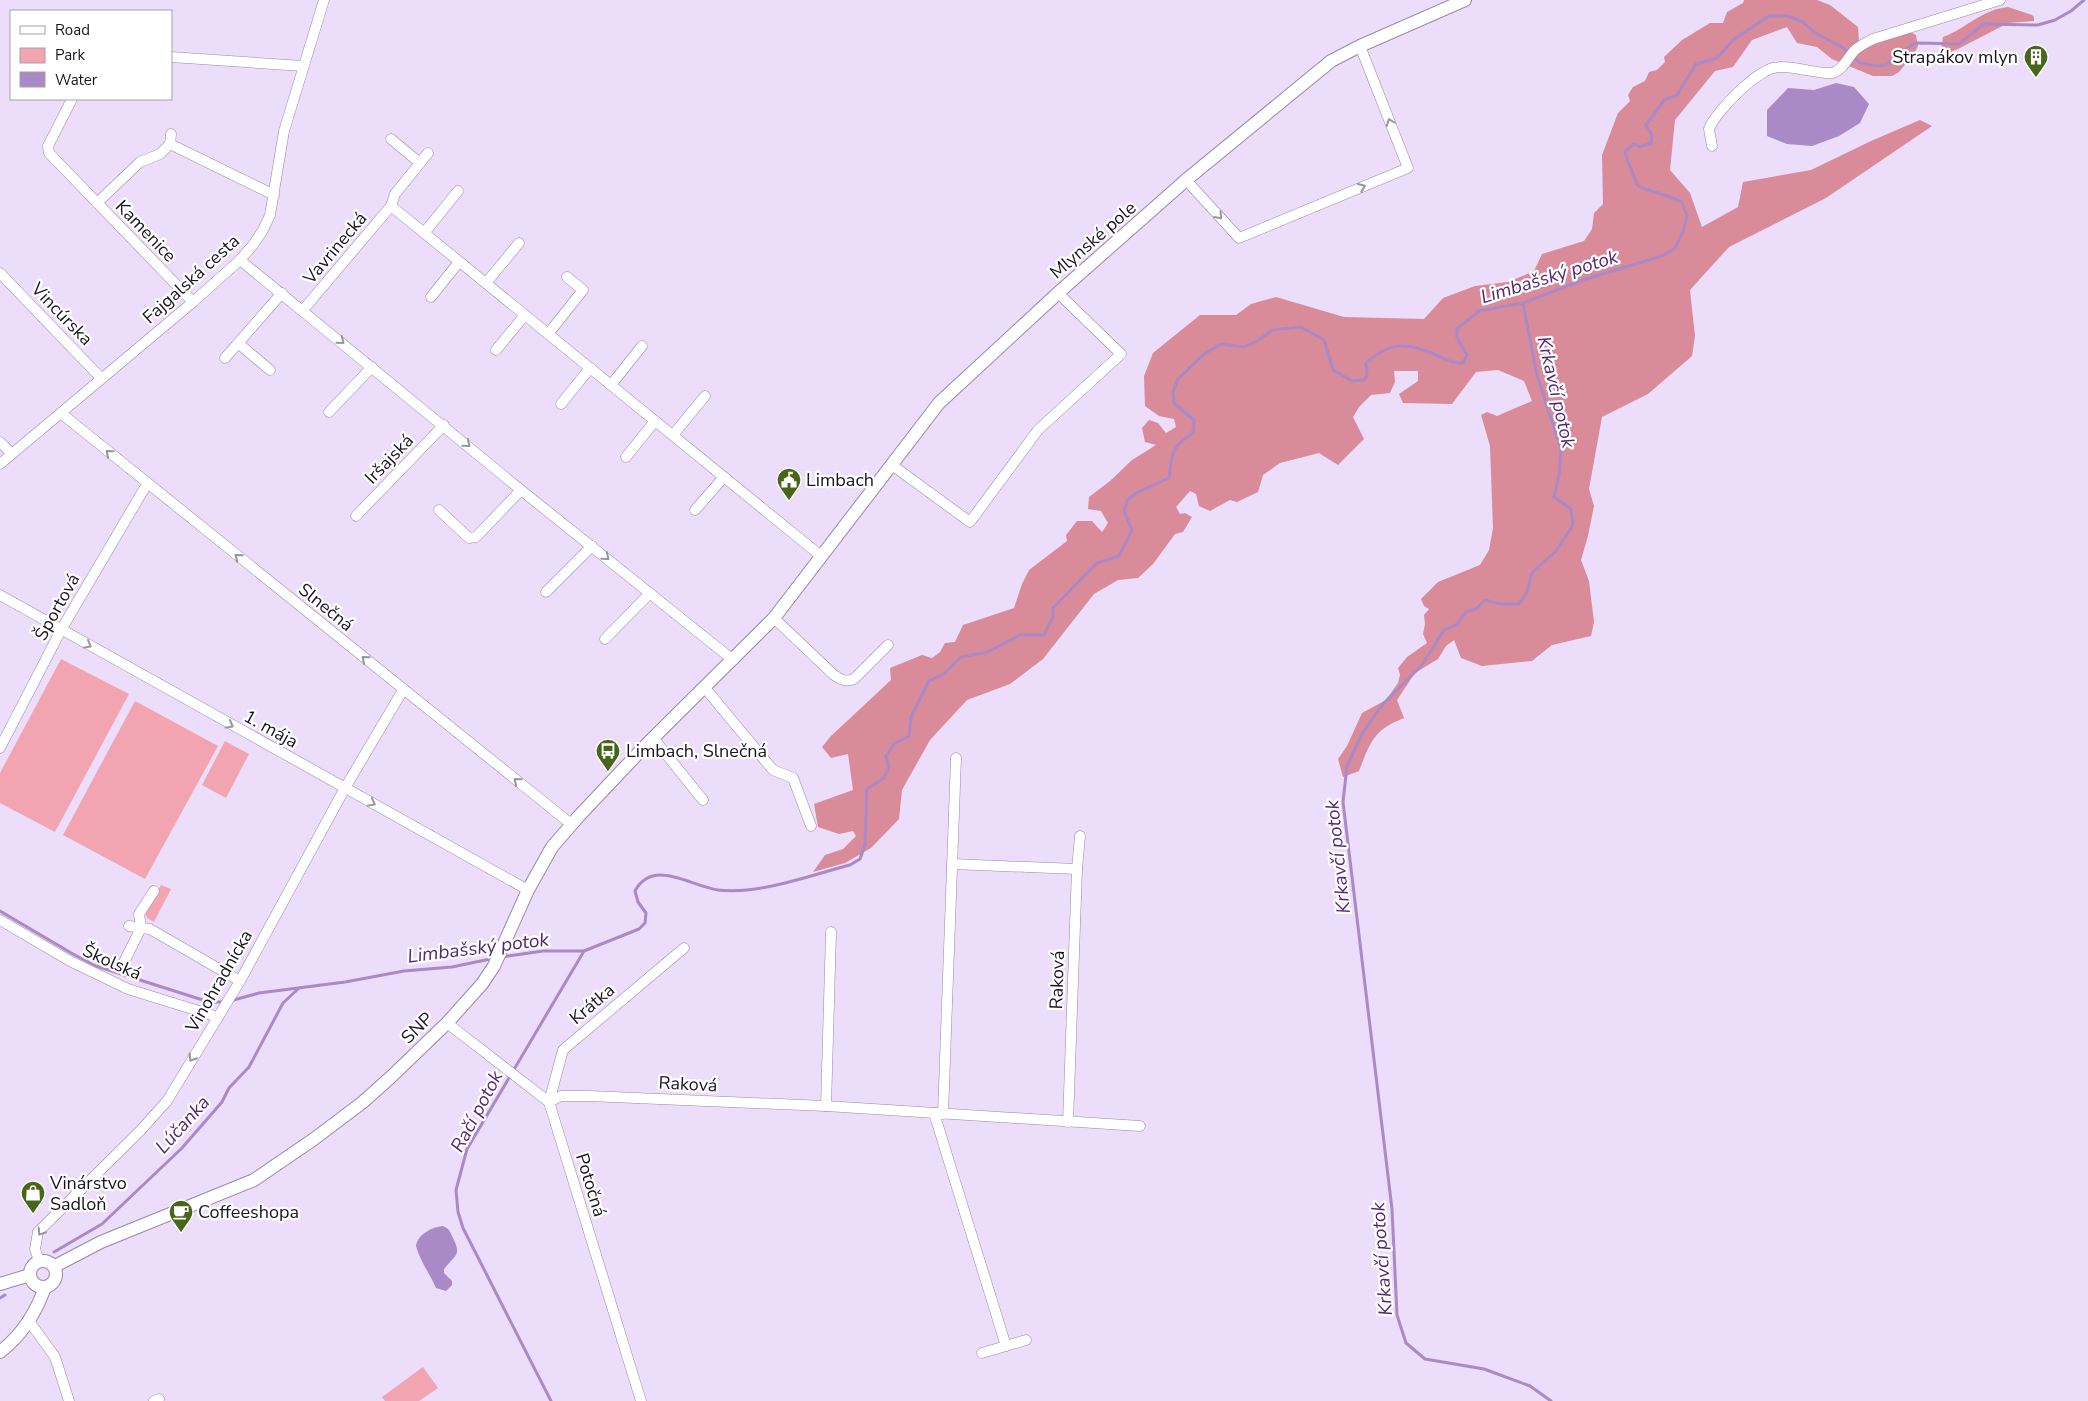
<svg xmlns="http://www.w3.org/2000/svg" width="2088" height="1401" font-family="'Nunito Sans',sans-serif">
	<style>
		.green { fill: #f2a5b1 }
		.forest { fill: #d98b99 }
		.water { fill: #aa89c7 }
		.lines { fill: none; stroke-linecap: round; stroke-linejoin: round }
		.stream { stroke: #aa89c7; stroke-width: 3 }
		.minor-casing { stroke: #9987aa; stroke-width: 11 }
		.tertiary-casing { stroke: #9987aa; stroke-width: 14 }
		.minor { stroke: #fff; stroke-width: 10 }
		.tertiary { stroke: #fff; stroke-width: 12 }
		.oneway { stroke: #98959b }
		.labels { text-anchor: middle; stroke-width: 4.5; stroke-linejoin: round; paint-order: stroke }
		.poi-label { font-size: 18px; fill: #1a1320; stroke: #fff; text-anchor: start }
		.street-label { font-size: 18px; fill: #1a1320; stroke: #fff }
		.water-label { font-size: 19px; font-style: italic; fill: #542973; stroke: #fff }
	</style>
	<rect width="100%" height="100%" fill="#ecddfb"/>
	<g class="green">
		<polygon points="61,659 129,694 55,832 0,803 0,773"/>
		<polygon points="135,701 218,746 145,879 63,835"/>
		<polygon points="225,741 249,754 226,798 202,785"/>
		<polygon points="161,885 171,889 154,922 147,918 145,913"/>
		<polygon points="423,1367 438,1388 419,1401 385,1401 382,1397"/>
	</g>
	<g class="forest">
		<path d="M 1744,0 L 1817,0 L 1830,5 L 1858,27 L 1859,41 L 1870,46 L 1910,32 L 1916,35 L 1918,46 L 1915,52 L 1899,72 L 1892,76 L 1873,76 L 1832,59 L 1817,47 L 1797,43 L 1787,27 L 1752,40 L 1733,67 L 1715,71 L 1675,120 L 1670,170 L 1690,193 L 1702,227 L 1738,207 L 1743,182 L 1811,170 L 1871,141 L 1920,120 L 1932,126 L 1826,198 L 1729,247 L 1690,290 L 1695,336 L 1692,356 L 1648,394 L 1602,417 L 1589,489 L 1594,506 L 1588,536 L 1581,560 L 1589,581 L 1594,622 L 1591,636 L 1552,645 L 1532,661 L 1482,666 L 1461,658 L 1454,640 L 1446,646 L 1438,659 L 1415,673 L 1397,700 L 1404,718 C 1374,729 1370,743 1359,771 L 1343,777 L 1338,759 L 1347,746 L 1362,713 L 1386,700 L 1398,683 L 1400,675 L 1398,668 L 1407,657 L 1427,643 L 1423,634 L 1425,624 L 1424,615 L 1429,609 L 1424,606 L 1421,599 L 1438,582 L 1480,565 L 1489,550 L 1493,528 L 1490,446 L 1481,415 L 1487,412 L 1497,416 L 1532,401 L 1524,381 L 1498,370 L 1476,372 L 1452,404 L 1403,403 L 1399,394 L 1418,381 L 1418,371 L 1394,371 L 1395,382 L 1390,393 L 1371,395 L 1359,407 L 1353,417 L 1364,439 L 1338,465 L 1319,453 L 1280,463 L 1263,475 L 1258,492 L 1237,502 L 1230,500 L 1210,511 L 1199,506 L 1196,494 L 1190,491 L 1176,507 L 1180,514 L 1185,513 L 1192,517 L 1183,532 L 1175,534 L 1153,564 L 1138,578 L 1118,580 L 1094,594 L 1043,659 L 1010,684 L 967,700 L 930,740 L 902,790 L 899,819 L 871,848 L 845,863 L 813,872 L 825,855 L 843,849 L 856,836 L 853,831 L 839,834 L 818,827 L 814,804 L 853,790 L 848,754 L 831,758 L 822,747 L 831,736 L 891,680 L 890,668 L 922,655 L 932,658 L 940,652 L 945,643 L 955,642 L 963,625 L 1014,608 L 1022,584 L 1029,570 L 1067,541 L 1066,535 L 1077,521 L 1092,521 L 1102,532 L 1108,523 L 1101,511 L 1088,509 L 1089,497 L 1110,481 L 1132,460 L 1156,445 L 1145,442 L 1142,428 L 1149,420 L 1158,423 L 1166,433 L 1176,427 L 1174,419 L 1159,416 L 1145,406 L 1144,376 L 1153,353 L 1200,315 L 1236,315 L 1251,304 L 1276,297 L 1344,317 L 1424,319 L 1443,298 L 1475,286 L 1508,282 L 1534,271 L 1542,254 L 1584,241 L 1592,229 L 1594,213 L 1603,204 L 1602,155 L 1618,113 L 1630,101 L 1628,95 L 1633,87 L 1645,81 L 1649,72 L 1657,70 L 1665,62 L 1664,57 L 1682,40 L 1710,23 L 1723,23 L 1727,12 L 1743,3 Z"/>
		<path d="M 2008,7 L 2032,15 L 2034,17 L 2034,21 L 2008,23 L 1958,49 L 1951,52 L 1941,50 L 1943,37 C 1967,28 1981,10 2008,7 Z"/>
	</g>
	<g class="water">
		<polygon points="1836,83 1854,87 1869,104 1860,123 1839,136 1812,146 1787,144 1767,136 1767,110 1788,88 1814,90"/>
		<path d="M 443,1226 C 450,1229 450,1232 453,1238 C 462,1256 455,1255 444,1269 L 444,1273 L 452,1281 L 452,1285 L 446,1291 L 436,1288 C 430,1274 420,1261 416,1246 C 418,1234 432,1227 443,1226 Z"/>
	</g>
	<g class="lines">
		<g class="stream">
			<polyline points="1523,303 1537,375 1561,449 1559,476 1554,497 1571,509 1573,525 1556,551 1532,573 1527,592 1519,604 1500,604 1485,600 1476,609 1466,612 1456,625 1444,630 1422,665 1382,705 1362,734 1347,766 1343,802 1392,1209 1397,1315 1406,1343 1425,1359 1484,1369 1530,1386 1551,1401"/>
			<polyline points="0,911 73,954 96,966 209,1002 224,1002"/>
			<path d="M 501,957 L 543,951 L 584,951 L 639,929 L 645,923 L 646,913 L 638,902 L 635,891 C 653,858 690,886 718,890 C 759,895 811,875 850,865 L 860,859 L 865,845 L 867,789 L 884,778 L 889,767 L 886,756 L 894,744 L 909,736 L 911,717 L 929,681 L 944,674 L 961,657 L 988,652 L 1020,635 L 1044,635 L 1053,617 L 1053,608 L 1097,563 L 1119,556 L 1132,530 L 1124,511 L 1128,499 L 1138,492 L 1169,478 C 1172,454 1171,447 1193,433 L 1194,420 L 1174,403 L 1173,392 L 1178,379 L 1204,354 L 1221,344 L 1244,347 L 1257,341 L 1273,330 L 1301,327 L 1324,340 L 1333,370 L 1352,381 L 1364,380 L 1367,376 L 1366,363 C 1389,342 1406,342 1434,354 C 1446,359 1449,363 1463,363 L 1467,355 L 1457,338 L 1457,329 L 1479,311 L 1523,303 L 1583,280 L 1662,256 L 1675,248 L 1683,232 L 1687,216 L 1682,202 C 1668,194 1653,194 1637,185 C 1634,173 1627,163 1625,151 L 1634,144 L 1640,147 L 1651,143 L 1652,135 L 1646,125 L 1664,100 L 1677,95 L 1696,64 L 1717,58 L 1733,40 L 1769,16 L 1788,16 L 1803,22 L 1815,33 L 1842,47 L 1860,63 L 1878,66 L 1886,65 L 1913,44 L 1919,43 L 1959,44 L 1984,24 L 2038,25 L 2055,20 L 2071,11 L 2084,0"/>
			<polyline points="230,1001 259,993 345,982 404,971 452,967 495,958"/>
			<polyline points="54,1252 102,1224 182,1148 222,1102 229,1088 249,1067 283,1003 298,989"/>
			<polyline points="0,1298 5,1295"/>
			<polyline points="551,1401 463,1228 458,1212 456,1190 467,1149 584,951"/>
		</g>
		<defs>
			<g id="minor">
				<polyline points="171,57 303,66"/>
				<polyline points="72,99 48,146 49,153 193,302"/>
				<polyline points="171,134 170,144 274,195"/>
				<polyline points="391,139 420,163"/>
				<path d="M 1712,146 L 1709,129 C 1716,111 1759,67 1779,67 C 1796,66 1816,74 1832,73 C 1842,71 1848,58 1854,51 C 1859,46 1867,42 1873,39 L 2000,0"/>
				<polyline points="1186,180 1239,238 1408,168 1360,46"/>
				<polyline points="97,203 140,162 160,154 170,144"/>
				<polyline points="391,206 395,194 428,153"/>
				<polyline points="424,233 458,191"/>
				<polyline points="240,260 521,490 733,660"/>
				<polyline points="0,273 101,378"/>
				<polyline points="486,283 519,243"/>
				<polyline points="431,297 459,262"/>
				<polyline points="303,310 391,206 821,556"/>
				<polyline points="548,334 583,290 567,277"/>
				<polyline points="238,343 270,370"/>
				<polyline points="496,350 525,315"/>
				<polyline points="225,358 282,293"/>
				<polyline points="611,385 642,346"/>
				<polyline points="561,404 590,368"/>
				<polyline points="329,412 372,367"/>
				<polyline points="62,414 571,824"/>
				<polyline points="673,435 705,396"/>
				<polyline points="0,442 12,454"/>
				<polyline points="626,457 655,421"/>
				<polyline points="0,464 193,302 240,260 253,245 263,230 270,215 284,131 324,0"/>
				<polyline points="892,465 970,522 1038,430 1121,354 1058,293"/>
				<polyline points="439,510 469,538 476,537 521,490"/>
				<polyline points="695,510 724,477"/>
				<polyline points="356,516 444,425"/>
				<polyline points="546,592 592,546"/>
				<polyline points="0,595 528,890"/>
				<path d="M 774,618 L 834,675 C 841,680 846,682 854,679 L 888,645"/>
				<polyline points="605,639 650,593"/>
				<polyline points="705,688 773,770 793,778 811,826"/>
				<polyline points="653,738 703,800"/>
				<polyline points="0,748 61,630 147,484"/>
				<polyline points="952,864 1077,869"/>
				<polyline points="0,920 70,961 128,989 218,1017"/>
				<polyline points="129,926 141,928 139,914 154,891"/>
				<polyline points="122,966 141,928 150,929 240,981"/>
				<polyline points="447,1023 549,1102 641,1401"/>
				<polyline points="549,1102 561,1096 589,1096 826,1106 1140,1126"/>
				<polyline points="549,1102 563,1050 684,948"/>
				<polyline points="826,1106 831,932"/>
				<polyline points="934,1113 1006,1346"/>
				<polyline points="943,1114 956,758"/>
				<polyline points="1068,1122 1077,869 1080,836"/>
				<polyline points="39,1261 35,1249 38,1232 140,1131 167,1101 240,981 345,788 403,690"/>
				<polyline points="29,1321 55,1357 69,1401"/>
				<polyline points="982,1353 1026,1340"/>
				<polyline points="154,1401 159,1399"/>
			</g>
			<g id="tertiary">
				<circle cx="43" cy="1274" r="13"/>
				<polyline points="55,1266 101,1242 254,1180 314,1139 363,1102 392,1076 447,1023 482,984 494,966 528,890 552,847 579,816 646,745 774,618 939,403 1058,293 1186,180 1331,61 1360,46 1465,0"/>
				<polyline points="0,1284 30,1275"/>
				<path d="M 0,1352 C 22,1335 36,1313 45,1287"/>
			</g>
		</defs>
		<use href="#minor" class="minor-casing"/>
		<use href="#tertiary" class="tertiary-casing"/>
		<use href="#minor" class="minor"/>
		<use href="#tertiary" class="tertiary"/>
	</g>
	<defs><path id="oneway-chevron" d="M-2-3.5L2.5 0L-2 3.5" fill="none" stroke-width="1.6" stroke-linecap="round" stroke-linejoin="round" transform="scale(1.25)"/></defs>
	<g class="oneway">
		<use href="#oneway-chevron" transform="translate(1390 122) rotate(-111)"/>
		<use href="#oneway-chevron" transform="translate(1362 187) rotate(-23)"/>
		<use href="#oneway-chevron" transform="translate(1219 216) rotate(48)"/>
		<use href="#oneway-chevron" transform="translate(341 341) rotate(39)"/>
		<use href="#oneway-chevron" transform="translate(467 444) rotate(40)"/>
		<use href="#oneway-chevron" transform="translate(109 453) rotate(-141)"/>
		<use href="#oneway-chevron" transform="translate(238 557) rotate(-141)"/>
		<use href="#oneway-chevron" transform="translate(606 557) rotate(39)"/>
		<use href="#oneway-chevron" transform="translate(88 645) rotate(29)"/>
		<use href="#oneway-chevron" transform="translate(365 659) rotate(-141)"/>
		<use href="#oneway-chevron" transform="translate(230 725) rotate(29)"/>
		<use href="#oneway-chevron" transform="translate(517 781) rotate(-141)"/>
		<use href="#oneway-chevron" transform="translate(372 803) rotate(29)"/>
		<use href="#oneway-chevron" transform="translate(192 1058) rotate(122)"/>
		<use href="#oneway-chevron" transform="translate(41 1232) rotate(123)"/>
	</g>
	<defs>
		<symbol id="building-pin" viewBox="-11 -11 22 30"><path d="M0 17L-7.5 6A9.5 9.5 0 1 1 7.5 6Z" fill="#48661a" stroke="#fff"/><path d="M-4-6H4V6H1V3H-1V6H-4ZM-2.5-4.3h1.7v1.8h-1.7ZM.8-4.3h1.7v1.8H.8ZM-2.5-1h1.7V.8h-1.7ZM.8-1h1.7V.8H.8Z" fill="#fff"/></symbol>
		<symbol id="civic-pin" viewBox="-11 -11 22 30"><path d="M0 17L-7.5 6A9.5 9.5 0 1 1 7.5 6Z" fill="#48661a" stroke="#fff"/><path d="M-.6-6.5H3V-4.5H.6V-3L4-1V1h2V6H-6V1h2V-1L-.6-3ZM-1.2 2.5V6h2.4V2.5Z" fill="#fff"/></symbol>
		<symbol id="bus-pin" viewBox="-11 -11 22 30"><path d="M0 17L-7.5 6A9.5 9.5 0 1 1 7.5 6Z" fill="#48661a" stroke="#fff"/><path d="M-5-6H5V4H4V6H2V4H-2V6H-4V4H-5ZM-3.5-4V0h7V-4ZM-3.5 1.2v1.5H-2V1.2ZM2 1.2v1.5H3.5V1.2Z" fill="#fff"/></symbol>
		<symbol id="shop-pin" viewBox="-11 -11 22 30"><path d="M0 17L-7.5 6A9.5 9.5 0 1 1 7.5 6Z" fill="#48661a" stroke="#fff"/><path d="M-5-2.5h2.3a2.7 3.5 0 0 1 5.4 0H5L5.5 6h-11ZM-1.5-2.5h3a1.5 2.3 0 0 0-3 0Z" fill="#fff"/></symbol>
		<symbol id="cafe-pin" viewBox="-11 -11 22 30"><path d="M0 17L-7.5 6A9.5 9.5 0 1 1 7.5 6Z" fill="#48661a" stroke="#fff"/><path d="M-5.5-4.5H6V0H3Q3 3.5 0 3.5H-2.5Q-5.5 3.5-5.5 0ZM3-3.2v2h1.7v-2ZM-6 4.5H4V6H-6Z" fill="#fff"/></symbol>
	</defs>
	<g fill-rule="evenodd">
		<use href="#building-pin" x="2022" y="43" width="28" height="38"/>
		<use href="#civic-pin" x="775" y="466" width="28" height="38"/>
		<use href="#bus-pin" x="594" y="737" width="28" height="38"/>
		<use href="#shop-pin" x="19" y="1179" width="28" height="38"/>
		<use href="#cafe-pin" x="167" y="1198" width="28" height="38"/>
	</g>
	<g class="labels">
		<g class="poi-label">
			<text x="2018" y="63" text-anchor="end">Strapákov mlyn</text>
			<text x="806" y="486">Limbach</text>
			<text x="626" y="757">Limbach, Slnečná</text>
			<text x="50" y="1189">Vinárstvo<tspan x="50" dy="21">Sadloň</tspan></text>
			<text x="198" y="1218">Coffeeshopa</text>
		</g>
		<g class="street-label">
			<text transform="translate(146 231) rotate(46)" y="6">Kamenice</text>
			<text transform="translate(1093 240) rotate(-41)" y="6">Mlynské pole</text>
			<text transform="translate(335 248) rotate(-50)" y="6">Vavrinecká</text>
			<text transform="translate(191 279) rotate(-42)" y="6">Fajgalská cesta</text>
			<text transform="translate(62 314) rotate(46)" y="6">Vincúrska</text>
			<text transform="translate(389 459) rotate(-46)" y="6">Iršajská</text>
			<text transform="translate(57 607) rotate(-61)" y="6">Športová</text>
			<text transform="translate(326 607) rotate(39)" y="6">Slnečná</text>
			<text transform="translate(271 729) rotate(29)" y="6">1. mája</text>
			<text transform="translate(112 962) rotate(24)" y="6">Školská</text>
			<text transform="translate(1057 980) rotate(-88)" y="6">Raková</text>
			<text transform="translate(219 981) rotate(-60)" y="6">Vinohradnícka</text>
			<text transform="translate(592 1004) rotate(-40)" y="6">Krátka</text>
			<text transform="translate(417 1028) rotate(-44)" y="6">SNP</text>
			<text transform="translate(688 1084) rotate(3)" y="6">Raková</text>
			<text transform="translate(591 1185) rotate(73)" y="6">Potočná</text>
		</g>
		<g class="water-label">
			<text transform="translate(1549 276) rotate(-17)" y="7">Limbašský potok</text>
			<text transform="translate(1557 392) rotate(77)" y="7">Krkavčí potok</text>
			<text transform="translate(1337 857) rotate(-96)" y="7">Krkavčí potok</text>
			<text transform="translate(478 947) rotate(-7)" y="7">Limbašský potok</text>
			<text transform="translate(476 1111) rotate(-62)" y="7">Račí potok</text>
			<text transform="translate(182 1124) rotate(-48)" y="7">Lúčanka</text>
			<text transform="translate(1381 1259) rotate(-94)" y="7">Krkavčí potok</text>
		</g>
	</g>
	<rect x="10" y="10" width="162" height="90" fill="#ffffff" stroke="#a3a1a6"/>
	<rect x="20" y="26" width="25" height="8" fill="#ffffff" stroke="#a3a1a6"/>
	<text x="55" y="35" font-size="15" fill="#1a1320">Road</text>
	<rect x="20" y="48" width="25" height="15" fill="#f2a5b1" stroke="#a3a1a6"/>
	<text x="55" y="60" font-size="15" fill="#1a1320">Park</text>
	<rect x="20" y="72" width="25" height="15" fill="#aa89c7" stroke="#a3a1a6"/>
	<text x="55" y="85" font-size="15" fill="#1a1320">Water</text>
</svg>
